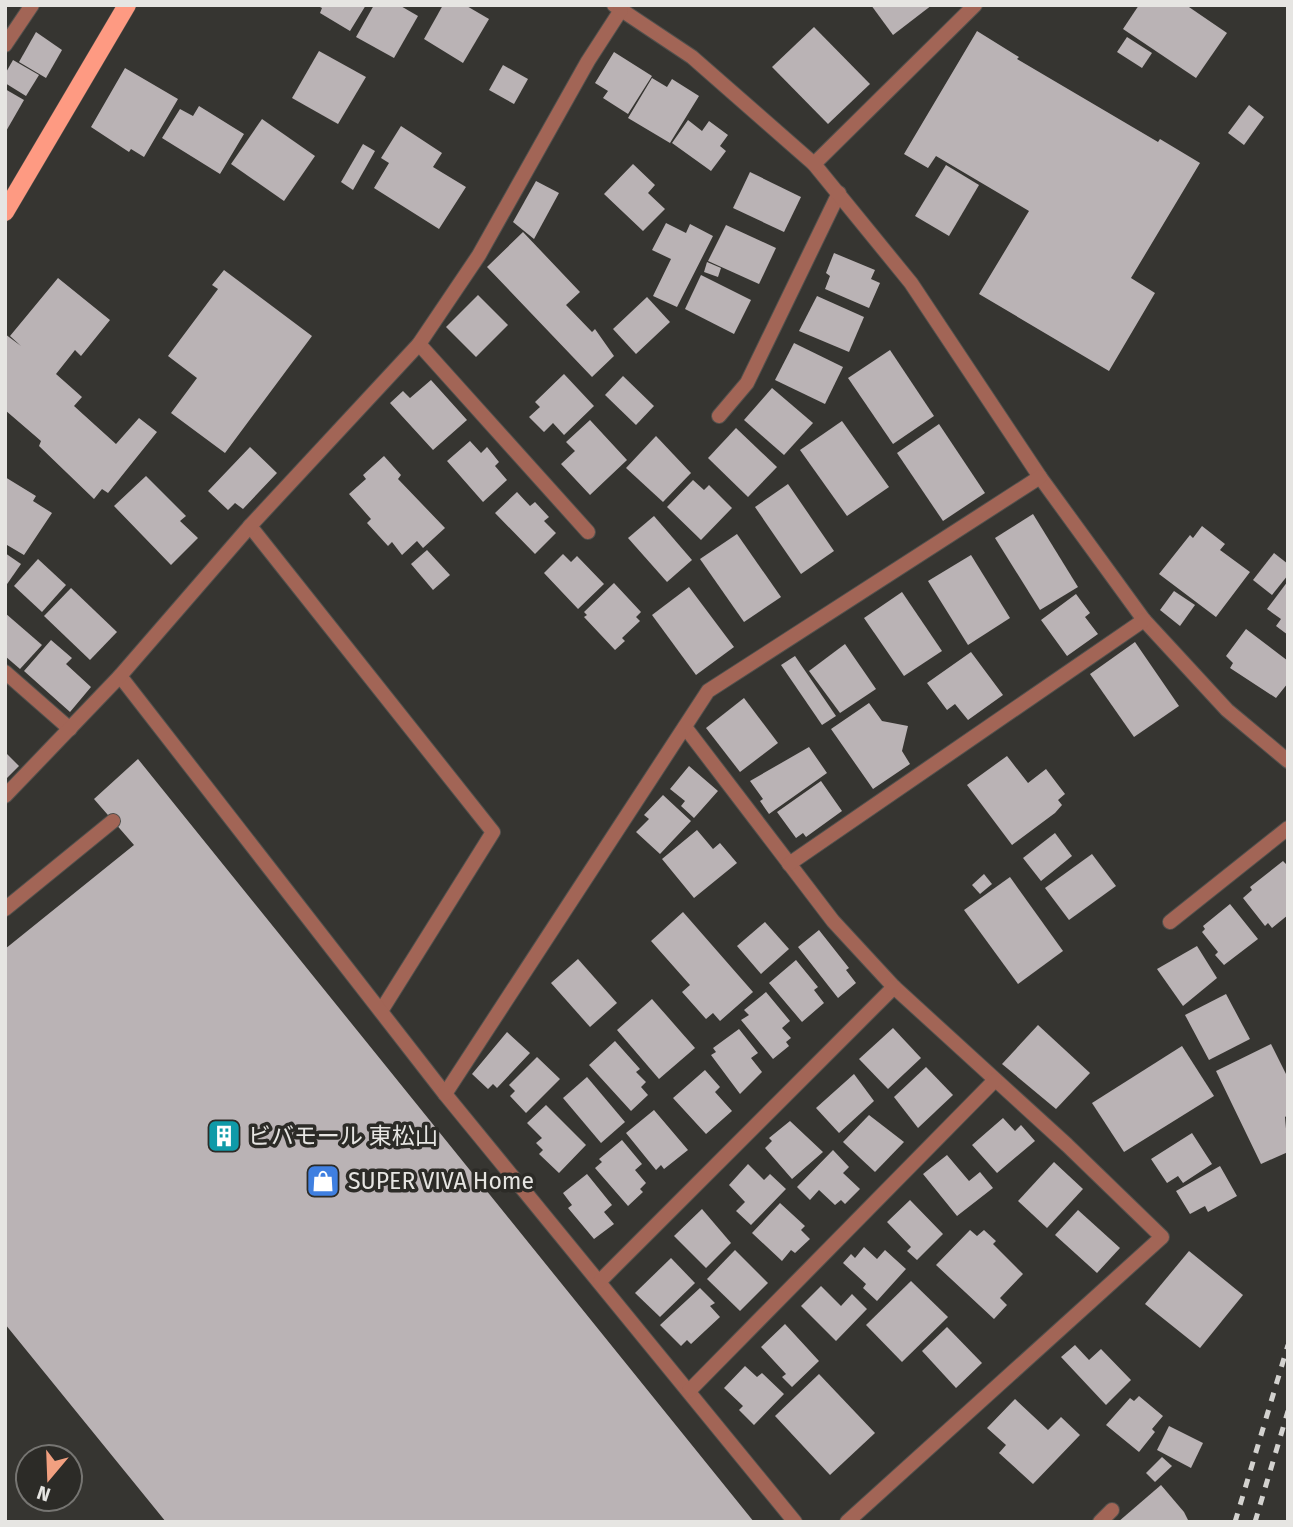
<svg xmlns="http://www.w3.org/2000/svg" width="1293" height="1527" font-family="'Fira Sans','Noto Sans JP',sans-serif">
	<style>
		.building { fill: #bab3b5 }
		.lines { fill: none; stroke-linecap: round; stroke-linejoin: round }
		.lane-casing { stroke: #52514d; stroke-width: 16 }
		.street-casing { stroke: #52514d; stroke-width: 16 }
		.primary-casing { stroke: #52514d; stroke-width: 19 }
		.lane { stroke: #a26556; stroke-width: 14 }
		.street { stroke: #a26556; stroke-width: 14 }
		.primary { stroke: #fe9a82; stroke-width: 18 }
		.rail { stroke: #d3d2cf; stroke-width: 5; stroke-dasharray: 9 9; stroke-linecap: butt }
		.labels { text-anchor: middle; stroke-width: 7; stroke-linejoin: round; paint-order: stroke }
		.poi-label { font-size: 23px; fill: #e6e5e2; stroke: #2c2b27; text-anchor: start }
	</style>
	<rect width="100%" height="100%" fill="#363531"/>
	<g class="building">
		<polygon points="316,5 366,5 350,31 320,13 322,8"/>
		<polygon points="374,5 399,5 418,16 394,58 356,37"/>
		<polygon points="443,5 465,5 489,19 463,63 424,39"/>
		<polygon points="871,5 932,5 893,35"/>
		<polygon points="1139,5 1186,5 1227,33 1196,78 1123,29"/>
		<polygon points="814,27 870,84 828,124 772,67"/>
		<polygon points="977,31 1019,57 1017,59 1158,142 1160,139 1200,163 1131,278 1155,293 1109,371 979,294 1029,211 936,156 928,168 904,154"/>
		<polygon points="36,32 62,50 46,78 19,62"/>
		<polygon points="1127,37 1152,53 1142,68 1117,52"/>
		<polygon points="319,51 366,77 338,124 292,98"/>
		<polygon points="614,52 652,76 628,114 603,98 608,91 595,83"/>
		<polygon points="13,60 39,75 26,96 5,83 5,74"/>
		<polygon points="503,65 528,79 514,104 489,90"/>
		<polygon points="125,68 178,99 144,157 131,149 129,152 91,127"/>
		<polygon points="652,78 667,87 672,79 699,96 670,143 628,118"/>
		<polygon points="5,89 24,100 5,133"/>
		<polygon points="1249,105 1264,117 1244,145 1228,133"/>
		<polygon points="199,106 244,134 220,174 162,138 180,109 193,116"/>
		<polygon points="262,119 315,156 284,201 231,164"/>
		<polygon points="688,120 702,131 709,121 728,135 720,146 726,151 711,171 672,143"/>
		<polygon points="401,126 442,153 433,167 466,187 439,229 374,188 389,163 381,158"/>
		<polygon points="363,144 375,151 353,190 341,182"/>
		<polygon points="633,164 655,185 648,193 665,209 643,231 604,194"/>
		<polygon points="946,165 979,185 949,236 915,216"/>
		<polygon points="750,172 801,197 784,232 733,208"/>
		<polygon points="536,181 559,193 534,239 513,222"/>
		<polygon points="666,223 686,233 690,224 713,236 677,307 653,296 671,259 652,250"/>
		<polygon points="726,225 776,248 759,284 708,261"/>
		<polygon points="523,232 580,292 566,305 592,332 595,329 614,356 592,377 487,267"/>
		<polygon points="834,253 875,270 871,279 880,283 869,308 825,289 830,276 826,273"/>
		<polygon points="707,262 721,268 718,277 704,272"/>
		<polygon points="224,270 312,336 225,453 171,413 197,378 168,356 218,289 212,285"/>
		<polygon points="701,275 751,300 734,334 685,309"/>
		<polygon points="58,278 110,320 81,356 75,350 56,374 82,397 74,406 116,444 139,418 157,432 108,493 102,489 94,499 39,446 41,441 5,410 5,334 21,346 10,336"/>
		<polygon points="478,295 508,325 476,357 446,327"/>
		<polygon points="817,296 864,317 849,352 799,331"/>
		<polygon points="647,297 670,322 636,354 613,329"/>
		<polygon points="794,343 843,367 825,404 775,380"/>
		<polygon points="890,350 934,416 893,444 848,378"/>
		<polygon points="564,374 594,406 564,435 553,423 544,432 529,417 540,407 535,402"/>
		<polygon points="623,376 654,406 636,425 605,395"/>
		<polygon points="431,380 467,420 433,450 390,403 403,391 410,398"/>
		<polygon points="772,388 813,423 784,455 744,420"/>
		<polygon points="590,420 627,460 590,495 561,464 575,451 566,442"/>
		<polygon points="842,421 889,487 847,516 800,450"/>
		<polygon points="939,424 985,493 943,521 897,453"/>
		<polygon points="736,428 777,467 748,497 708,458"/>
		<polygon points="656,436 691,473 663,502 626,468"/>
		<polygon points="470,441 481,453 487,447 499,462 495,466 507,480 483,502 447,461"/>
		<polygon points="250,447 277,473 243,509 235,503 228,510 208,491"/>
		<polygon points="384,456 401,475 398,479 445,528 423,548 417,541 402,555 392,542 388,546 367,523 371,519 349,494 366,479 363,475"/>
		<polygon points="146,476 186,516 180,521 198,538 171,565 114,506"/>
		<polygon points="5,477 36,496 33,501 52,513 24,555 7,545 5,548"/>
		<polygon points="693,480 704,490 709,485 732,508 701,540 667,507"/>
		<polygon points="788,484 834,551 801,574 755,507"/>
		<polygon points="517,492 530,506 535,502 549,517 544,521 556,533 535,554 495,513"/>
		<polygon points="1033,514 1078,587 1040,610 995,538"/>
		<polygon points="654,516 692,560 667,582 628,538"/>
		<polygon points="1202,526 1225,544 1220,550 1250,572 1216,617 1159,574 1190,535 1193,538"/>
		<polygon points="737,534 781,597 744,622 700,559"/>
		<polygon points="427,550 450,575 433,590 411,564"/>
		<polygon points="5,553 21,564 5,587"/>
		<polygon points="1274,553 1288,564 1288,575 1272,595 1253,580"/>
		<polygon points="563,554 571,562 577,556 604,584 578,609 544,573"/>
		<polygon points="971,555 1010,618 968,645 928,581"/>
		<polygon points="38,559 66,585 42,612 14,586"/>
		<polygon points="1288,581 1288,635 1276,626 1281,619 1267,609"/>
		<polygon points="614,583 641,612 636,617 640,621 622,638 625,641 615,650 584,617 587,615 584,612"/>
		<polygon points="689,587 734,647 696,675 652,615"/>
		<polygon points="71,588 117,632 90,660 44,616"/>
		<polygon points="1174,591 1195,605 1180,626 1160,610"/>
		<polygon points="902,592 942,651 904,676 864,618"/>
		<polygon points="1076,594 1090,613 1085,617 1098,634 1067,656 1041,620"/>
		<polygon points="5,613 42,645 20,669 5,656"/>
		<polygon points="1246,629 1288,661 1288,683 1276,698 1230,668 1233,663 1226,656"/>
		<polygon points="51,640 72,658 66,664 91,687 70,712 24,671"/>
		<polygon points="1135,642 1179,706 1134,737 1090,674"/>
		<polygon points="845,644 876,689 840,713 809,671"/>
		<polygon points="971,652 1003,695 968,720 955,704 947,710 927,683"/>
		<polygon points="795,656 836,716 822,725 781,665"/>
		<polygon points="744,698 778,743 740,772 706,728"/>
		<polygon points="869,703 882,721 908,726 902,751 910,764 873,789 831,729"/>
		<polygon points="809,747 827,773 769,814 760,801 763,799 750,781"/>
		<polygon points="5,752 19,766 5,780"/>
		<polygon points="1007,756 1028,783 1046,769 1065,794 1058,800 1062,805 1055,813 1012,845 967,785"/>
		<polygon points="138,759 754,1522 166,1522 5,1324 5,949 134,845 94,799"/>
		<polygon points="689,766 718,791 694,818 681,806 685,801 670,789"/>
		<polygon points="821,781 842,811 806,837 803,833 796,838 777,812"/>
		<polygon points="663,795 691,821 660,854 636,832 649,819 644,815"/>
		<polygon points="697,830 713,849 720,843 737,863 694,898 662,859"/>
		<polygon points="1055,833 1072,856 1041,881 1023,858"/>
		<polygon points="1092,854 1116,886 1069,920 1045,888"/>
		<polygon points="1283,861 1288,866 1288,915 1272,928 1268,923 1265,926 1243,898 1252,890 1250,887"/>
		<polygon points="984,874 992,884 980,894 972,885"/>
		<polygon points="1010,877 1063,951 1018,984 964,910"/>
		<polygon points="1230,904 1258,939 1224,965 1215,955 1218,952 1202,932 1205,929 1203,926"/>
		<polygon points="683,912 753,992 720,1021 713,1013 706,1019 682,992 690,985 651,941"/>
		<polygon points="765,922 789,949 761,974 737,946"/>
		<polygon points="819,930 849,968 846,970 856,983 838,998 798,947"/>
		<polygon points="1197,946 1217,978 1183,1006 1157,969"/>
		<polygon points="578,959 617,1003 590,1027 551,983"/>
		<polygon points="796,960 818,987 814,990 824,1003 802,1022 769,983"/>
		<polygon points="766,992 790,1021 782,1028 791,1038 786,1042 789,1046 773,1059 741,1020 749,1015 744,1010"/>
		<polygon points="1226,994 1250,1039 1209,1060 1185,1015"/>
		<polygon points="652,999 695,1048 659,1079 617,1030"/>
		<polygon points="1038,1025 1090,1073 1056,1109 1002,1064"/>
		<polygon points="893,1028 921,1058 888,1089 859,1059"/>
		<polygon points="739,1029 758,1053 751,1058 762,1072 740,1094 711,1055 716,1052 713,1048"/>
		<polygon points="507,1032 530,1053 497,1088 493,1084 488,1089 472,1074"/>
		<polygon points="615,1041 640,1069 636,1072 646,1082 641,1087 648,1095 631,1111 589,1065"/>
		<polygon points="1271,1044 1288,1078 1288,1115 1285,1117 1288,1152 1261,1164 1216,1071"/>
		<polygon points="1182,1046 1214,1096 1124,1152 1092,1103"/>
		<polygon points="537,1057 560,1079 526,1113 510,1096 515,1091 509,1085"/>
		<polygon points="926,1067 953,1095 918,1128 894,1097"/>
		<polygon points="705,1070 720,1087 715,1092 732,1111 706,1134 673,1098"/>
		<polygon points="854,1074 874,1101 839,1133 816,1108"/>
		<polygon points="587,1077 625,1122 601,1143 563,1098"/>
		<polygon points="546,1105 586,1145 559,1173 539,1154 543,1150 536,1143 542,1138 527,1123"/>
		<polygon points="654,1110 688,1150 664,1169 661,1165 656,1170 626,1133"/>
		<polygon points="869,1115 904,1142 875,1172 843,1142"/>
		<polygon points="1003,1118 1015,1131 1021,1125 1035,1141 997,1173 972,1145"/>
		<polygon points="790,1121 823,1152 792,1179 765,1148 772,1141 769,1138"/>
		<polygon points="1192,1133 1212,1164 1183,1183 1178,1176 1167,1183 1151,1159"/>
		<polygon points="622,1140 642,1164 635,1170 646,1183 640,1189 643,1192 628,1206 595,1168 602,1162 599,1159"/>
		<polygon points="833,1150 849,1167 843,1173 860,1189 845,1204 841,1200 835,1205 819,1190 810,1200 797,1187"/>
		<polygon points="947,1155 969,1181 980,1172 993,1188 957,1216 923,1174"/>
		<polygon points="1054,1162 1083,1189 1047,1228 1018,1201"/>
		<polygon points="748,1164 764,1180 770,1174 786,1189 751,1225 736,1211 745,1202 729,1185"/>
		<polygon points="1220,1166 1237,1196 1208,1212 1205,1206 1190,1214 1176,1191"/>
		<polygon points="587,1174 612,1205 604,1212 614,1224 594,1239 568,1208 572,1205 563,1193"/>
		<polygon points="910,1200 943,1234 917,1260 907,1251 911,1247 887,1222"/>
		<polygon points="780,1203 805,1226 801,1230 810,1239 795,1253 791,1250 782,1261 752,1233"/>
		<polygon points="702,1209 731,1243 706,1268 674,1236"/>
		<polygon points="1078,1210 1120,1248 1097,1273 1055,1235"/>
		<polygon points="970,1230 977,1236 984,1230 996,1241 993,1244 1023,1274 1000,1298 1007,1305 994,1319 936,1265"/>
		<polygon points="864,1247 877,1259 885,1250 906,1269 877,1301 863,1288 866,1284 843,1263 851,1254 855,1258"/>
		<polygon points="735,1250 768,1283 740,1311 707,1279"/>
		<polygon points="1189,1251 1243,1295 1200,1348 1145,1304"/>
		<polygon points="671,1258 695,1283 660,1317 635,1293"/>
		<polygon points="911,1281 948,1317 902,1362 866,1325"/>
		<polygon points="821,1286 841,1306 852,1294 867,1309 836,1341 801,1306"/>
		<polygon points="700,1288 715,1303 710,1306 720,1317 691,1344 687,1340 681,1346 660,1325"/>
		<polygon points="785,1324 819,1361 792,1387 782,1377 786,1374 761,1347"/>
		<polygon points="947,1327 982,1363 956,1388 922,1351"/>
		<polygon points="1075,1345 1089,1360 1101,1349 1131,1380 1106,1405 1061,1357"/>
		<polygon points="745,1366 757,1377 762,1373 784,1394 754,1425 739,1410 743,1406 724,1388"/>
		<polygon points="819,1374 875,1433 830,1475 775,1416"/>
		<polygon points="1139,1396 1163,1416 1152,1429 1155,1432 1139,1452 1106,1425 1130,1398 1134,1401"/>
		<polygon points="1015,1399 1048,1430 1061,1417 1080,1435 1033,1484 999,1453 1006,1445 987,1428"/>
		<polygon points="1169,1426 1203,1443 1191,1468 1157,1450"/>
		<polygon points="1162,1457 1172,1466 1155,1482 1146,1473"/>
		<polygon points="1161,1485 1184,1512 1188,1520 1185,1522 1118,1522"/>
	</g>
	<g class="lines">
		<defs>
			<g id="lane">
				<polyline points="719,416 747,383 839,193"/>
				<polyline points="5,909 113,821"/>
				<polyline points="1100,1522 1112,1510"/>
			</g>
			<g id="street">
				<polyline points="614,5 692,57 814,164 911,283 1040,477 1144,620 1227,710 1288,761"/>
				<polyline points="5,45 32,5"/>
				<polyline points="814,164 975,5"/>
				<polyline points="419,344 588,532"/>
				<polyline points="250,526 493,832 381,1011"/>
				<polyline points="5,672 70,729"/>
				<polyline points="120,676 445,1094 795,1522"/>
				<polyline points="685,727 833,921 894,987 1067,1145 1162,1237 847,1522"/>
				<polyline points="5,796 120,676 250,526 419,344 479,255 588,61 621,10 620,5"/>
				<polyline points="789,864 1144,620"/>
				<polyline points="1170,922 1288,828"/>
				<polyline points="445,1094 708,691 1040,477"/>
				<polyline points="600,1281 894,987"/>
				<polyline points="689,1391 995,1080"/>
			</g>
			<polyline id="primary" points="5,212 127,5"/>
		</defs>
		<use href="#lane" class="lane-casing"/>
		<use href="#street" class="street-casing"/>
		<use href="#primary" class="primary-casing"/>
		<use href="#lane" class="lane"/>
		<use href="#street" class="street"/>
		<use href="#primary" class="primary"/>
		<g class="rail">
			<polyline points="1235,1522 1288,1345"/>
			<polyline points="1255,1522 1288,1411"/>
		</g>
	</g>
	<defs>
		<symbol id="building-square" viewBox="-11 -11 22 22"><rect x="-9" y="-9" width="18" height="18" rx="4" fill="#0f9aa8" stroke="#2c2b27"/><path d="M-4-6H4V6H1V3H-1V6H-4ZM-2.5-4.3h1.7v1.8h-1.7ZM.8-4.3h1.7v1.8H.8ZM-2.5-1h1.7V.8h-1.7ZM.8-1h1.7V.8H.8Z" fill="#fff"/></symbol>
		<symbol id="shop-square" viewBox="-11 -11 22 22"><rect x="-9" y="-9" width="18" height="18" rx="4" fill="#3f7fe0" stroke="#2c2b27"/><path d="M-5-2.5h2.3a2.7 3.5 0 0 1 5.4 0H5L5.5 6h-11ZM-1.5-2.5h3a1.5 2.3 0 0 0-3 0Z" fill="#fff"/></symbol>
	</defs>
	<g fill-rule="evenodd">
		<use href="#building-square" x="205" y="1117" width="38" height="38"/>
		<use href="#shop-square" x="304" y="1162" width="38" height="38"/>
	</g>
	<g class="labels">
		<g class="poi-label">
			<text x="248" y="1144">ビバモール 東松山</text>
			<text x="348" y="1189">SUPER VIVA Home</text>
		</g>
	</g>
	<rect width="1293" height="1527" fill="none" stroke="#e6e5e2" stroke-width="14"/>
	<g transform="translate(49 1478) rotate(199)"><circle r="33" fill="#2c2b27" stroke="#767572" stroke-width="2"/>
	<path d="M0-5L12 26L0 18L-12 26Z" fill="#f2a080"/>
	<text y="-10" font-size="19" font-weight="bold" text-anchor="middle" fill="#e6e5e2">N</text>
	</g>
</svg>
